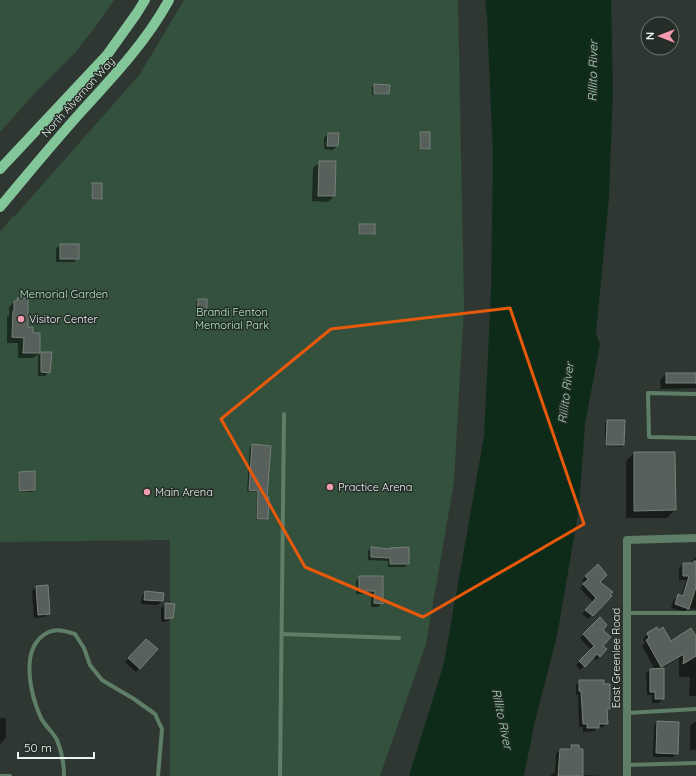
<svg xmlns="http://www.w3.org/2000/svg" width="696" height="776" font-family="Quicksand,sans-serif">
	<style>
		.green { fill: #33513d }
		.water { fill: #0e2b1a }
		.shadow { fill: #0007 }
		.building { fill: #57605a; stroke: #77807a }
		.lines { fill: none; stroke-linecap: round; stroke-linejoin: round }
		.lane { stroke: #5e7e68; stroke-width: 4 }
		.street { stroke: #5e7e68; stroke-width: 8 }
		.primary { stroke: #83c69a; stroke-width: 10 }
		.marked { fill: none; stroke: #e8590c; stroke-width: 3; stroke-linejoin: round }
		.poi-dot { fill: #f29aae; stroke: #252d28; stroke-width: 1.5 }
		.labels { text-anchor: middle; stroke-width: 3; stroke-linejoin: round; paint-order: stroke }
		.street-label { font-size: 11px; fill: #edf3ef; stroke: #252d28 }
		.park-label { font-size: 11px; fill: #b3ecc6; stroke: #252d28 }
		.poi-label { font-size: 11px; fill: #edf3ef; stroke: #252d28; text-anchor: start }
		.water-label { font-size: 12px; font-style: italic; fill: #a4dcb7; stroke: #252d28 }
	</style>
	<rect width="100%" height="100%" fill="#2f3732"/>
	<g class="green">
		<polygon points="0,0 114,0 101,19 75,53 32,96 0,132"/>
		<polygon points="184,0 458,0 464,306 454,482 426,644 380,776 170,776 170,540 0,542 0,232 13,216 14,217 140,74"/>
	</g>
	<polygon class="water" points="485,0 611,0 613,90 609,197 596,334 600,344 585,424 579,508 557,636 534,725 524,776 409,776 444,663 484,436 491,291 493,156 487,17"/>
	<g class="shadow">
		<polygon points="374,85 388,94 387,95 372,95 372,87"/>
		<polygon points="421,133 429,149 428,150 419,150 419,135"/>
		<polygon points="328,134 337,146 333,150 324,149 324,138"/>
		<polygon points="320,162 334,196 328,202 312,201 313,168"/>
		<polygon points="93,184 101,199 99,200 91,200 91,185"/>
		<polygon points="359,225 374,233 373,235 358,235 358,226"/>
		<polygon points="60,245 78,258 74,262 56,262 56,249"/>
		<polygon points="17,299 27,328 32,334 39,334 39,355 41,353 49,372 45,376 38,376 38,354 33,358 18,358 18,343 7,343 7,317 9,316 9,307"/>
		<polygon points="198,300 206,316 204,317 196,317 196,302"/>
		<polygon points="666,374 696,374 696,388 661,389 660,380"/>
		<polygon points="607,421 624,421 623,445 622,447 605,446 605,422"/>
		<polygon points="252,445 266,498 267,519 265,520 256,520 257,492 247,491 250,447"/>
		<polygon points="634,453 674,453 675,510 667,518 626,518 626,461"/>
		<polygon points="20,472 34,490 32,492 18,492 18,474"/>
		<polygon points="371,548 390,550 408,564 405,567 388,567 388,561 368,560 368,551"/>
		<polygon points="696,557 696,609 687,609 685,611 682,611 671,608 674,599 678,596 681,597 686,580 679,580 679,568 683,564 691,564 692,561"/>
		<polygon points="597,565 599,582 608,595 610,596 588,619 582,614 593,602 580,588 585,583 582,580"/>
		<polygon points="360,577 382,577 382,603 378,607 371,607 371,594 356,594 356,581"/>
		<polygon points="36,587 49,613 45,617 34,618 32,591"/>
		<polygon points="146,593 162,601 158,605 141,604 142,596"/>
		<polygon points="165,604 172,617 168,621 161,622 161,608"/>
		<polygon points="600,619 601,646 605,649 596,660 593,657 580,670 576,665 591,650 580,638"/>
		<polygon points="657,629 670,642 696,635 696,696 689,696 690,677 679,677 679,658 659,670 663,699 659,703 652,703 652,695 647,695 646,673 650,670 655,670 642,646 645,643 643,639 647,634"/>
		<polygon points="142,644 139,668 136,672 125,662"/>
		<polygon points="580,681 609,709 607,711 607,724 603,727 597,728 594,731 583,732 583,727 579,727 578,695 576,695 576,685"/>
		<polygon points="0,718 6,718 6,738 0,744"/>
		<polygon points="657,722 677,753 673,757 653,757 654,726"/>
		<polygon points="694,722 696,722 696,750 690,750 690,726"/>
		<polygon points="571,746 578,746 582,775 602,776 550,776 555,772 556,754 560,750 567,750"/>
	</g>
	<g class="building">
		<polygon points="374,84 390,85 389,94 374,94"/>
		<rect x="420" y="132" width="10" height="17"/>
		<polygon points="328,133 339,133 338,146 327,146"/>
		<polygon points="319,161 336,161 335,196 318,196"/>
		<rect x="92" y="183" width="10" height="16"/>
		<rect x="359" y="224" width="16" height="10"/>
		<rect x="60" y="244" width="19" height="15"/>
		<polygon points="17,298 28,298 28,327 33,327 33,333 40,333 40,353 23,353 24,338 12,337 13,311 14,311 14,301 17,301"/>
		<polygon points="198,299 207,299 207,316 197,316"/>
		<polygon points="41,352 52,352 50,373 41,372"/>
		<rect x="666" y="373" width="30" height="10"/>
		<polygon points="607,420 625,420 624,445 606,445"/>
		<polygon points="252,444 271,446 267,497 269,497 268,519 257,519 258,491 249,490"/>
		<polygon points="634,452 675,452 676,510 634,511"/>
		<polygon points="35,471 35,490 19,491 19,472"/>
		<polygon points="371,547 390,549 390,548 409,547 409,564 390,564 390,558 371,557"/>
		<polygon points="694,561 696,561 696,587 689,609 675,604 678,594 683,596 689,576 683,576 683,563 693,563"/>
		<polygon points="598,564 607,575 600,582 613,592 610,595 612,596 593,616 585,610 596,598 583,584 588,579 585,576"/>
		<polygon points="359,576 383,576 383,604 374,603 375,591 359,591"/>
		<polygon points="48,585 50,614 38,615 36,586"/>
		<polygon points="145,591 164,593 163,601 144,600"/>
		<polygon points="165,603 175,604 173,618 165,619"/>
		<polygon points="600,617 607,625 603,630 611,637 603,646 607,649 600,657 597,654 585,667 579,661 594,646 583,634"/>
		<polygon points="657,627 659,630 663,627 671,641 691,628 696,636 696,656 683,664 684,654 661,667 646,640 649,638 647,633"/>
		<polygon points="146,639 158,649 140,669 128,658"/>
		<polygon points="664,668 664,699 655,699 655,692 650,692 650,669"/>
		<polygon points="579,680 604,680 604,684 610,684 610,709 607,709 608,724 599,724 599,728 587,728 587,724 583,724 581,691 579,691"/>
		<polygon points="657,721 679,722 678,754 656,753"/>
		<polygon points="571,745 579,745 579,749 583,749 583,776 558,776 560,749 571,749"/>
	</g>
	<g class="lines">
		<g class="lane">
			<polyline points="696,394 648,393 649,437 696,438"/>
			<polyline points="627,613 696,613"/>
			<polyline points="282,634 399,638"/>
			<polyline points="627,713 696,709"/>
			<polyline points="627,765 696,763"/>
			<polyline points="0,776 10,776"/>
			<path d="M 64,776 C 64,763 62,752 57,740 C 53,732 45,726 41,718 C 31,696 21,655 41,637 C 53,627 62,630 75,634 L 84,648 L 90,665 L 102,680 L 134,699 L 155,714 L 162,729 L 158,776"/>
			<polyline points="280,776 284,414"/>
		</g>
		<polyline class="street" points="627,776 627,540 696,538"/>
		<g class="primary">
			<polyline points="0,169 107,55 137,13 145,0"/>
			<path d="M 0,207 C 27,175 53,143 81,112 C 113,77 146,42 169,0"/>
		</g>
	</g>
	<path class="marked" d="M 510,308 L 584,524 L 423,617 L 305,567 L 221,419 L 331,329 Z"/>
	<g class="poi-dot">
		<circle cx="21" cy="319" r="4"/>
		<circle cx="330" cy="487" r="4"/>
		<circle cx="147" cy="492" r="4"/>
	</g>
	<g class="labels">
		<g class="street-label">
			<text transform="translate(78 97) rotate(-48)" y="4">North Alvernon Way</text>
			<text transform="translate(616 658) rotate(-90)" y="4">East Greenlee Road</text>
		</g>
		<g class="park-label">
			<text x="64" y="298">Memorial Garden</text>
			<text x="232" y="316">Brandi Fenton<tspan x="232" dy="13">Memorial Park</tspan></text>
		</g>
		<g class="poi-label">
			<text x="29" y="323">Visitor Center</text>
			<text x="338" y="491">Practice Arena</text>
			<text x="155" y="496">Main Arena</text>
		</g>
		<g class="water-label">
			<text transform="translate(593 71) rotate(-89)" y="4">Rillito River</text>
			<text transform="translate(566 393) rotate(-83)" y="4">Rillito River</text>
			<text transform="translate(502 719) rotate(78)" y="4">Rillito River</text>
		</g>
	</g>
	<g transform="translate(660 36) rotate(270)"><circle r="19" fill="#252d28" stroke="#757c78"/>
	<path d="M0-3L7 15L0 10L-7 15Z" fill="#f29aae"/>
	<text y="-6" font-size="11" font-weight="bold" text-anchor="middle" fill="#edf3ef">N</text>
	</g>
	<path d="M18 752v6h76v-6" fill="none" stroke="#edf3ef" stroke-width="2"/>
	<text x="24" y="752" font-size="12" fill="#edf3ef" stroke="#252d28" stroke-width="3" paint-order="stroke">50 m</text>
</svg>
